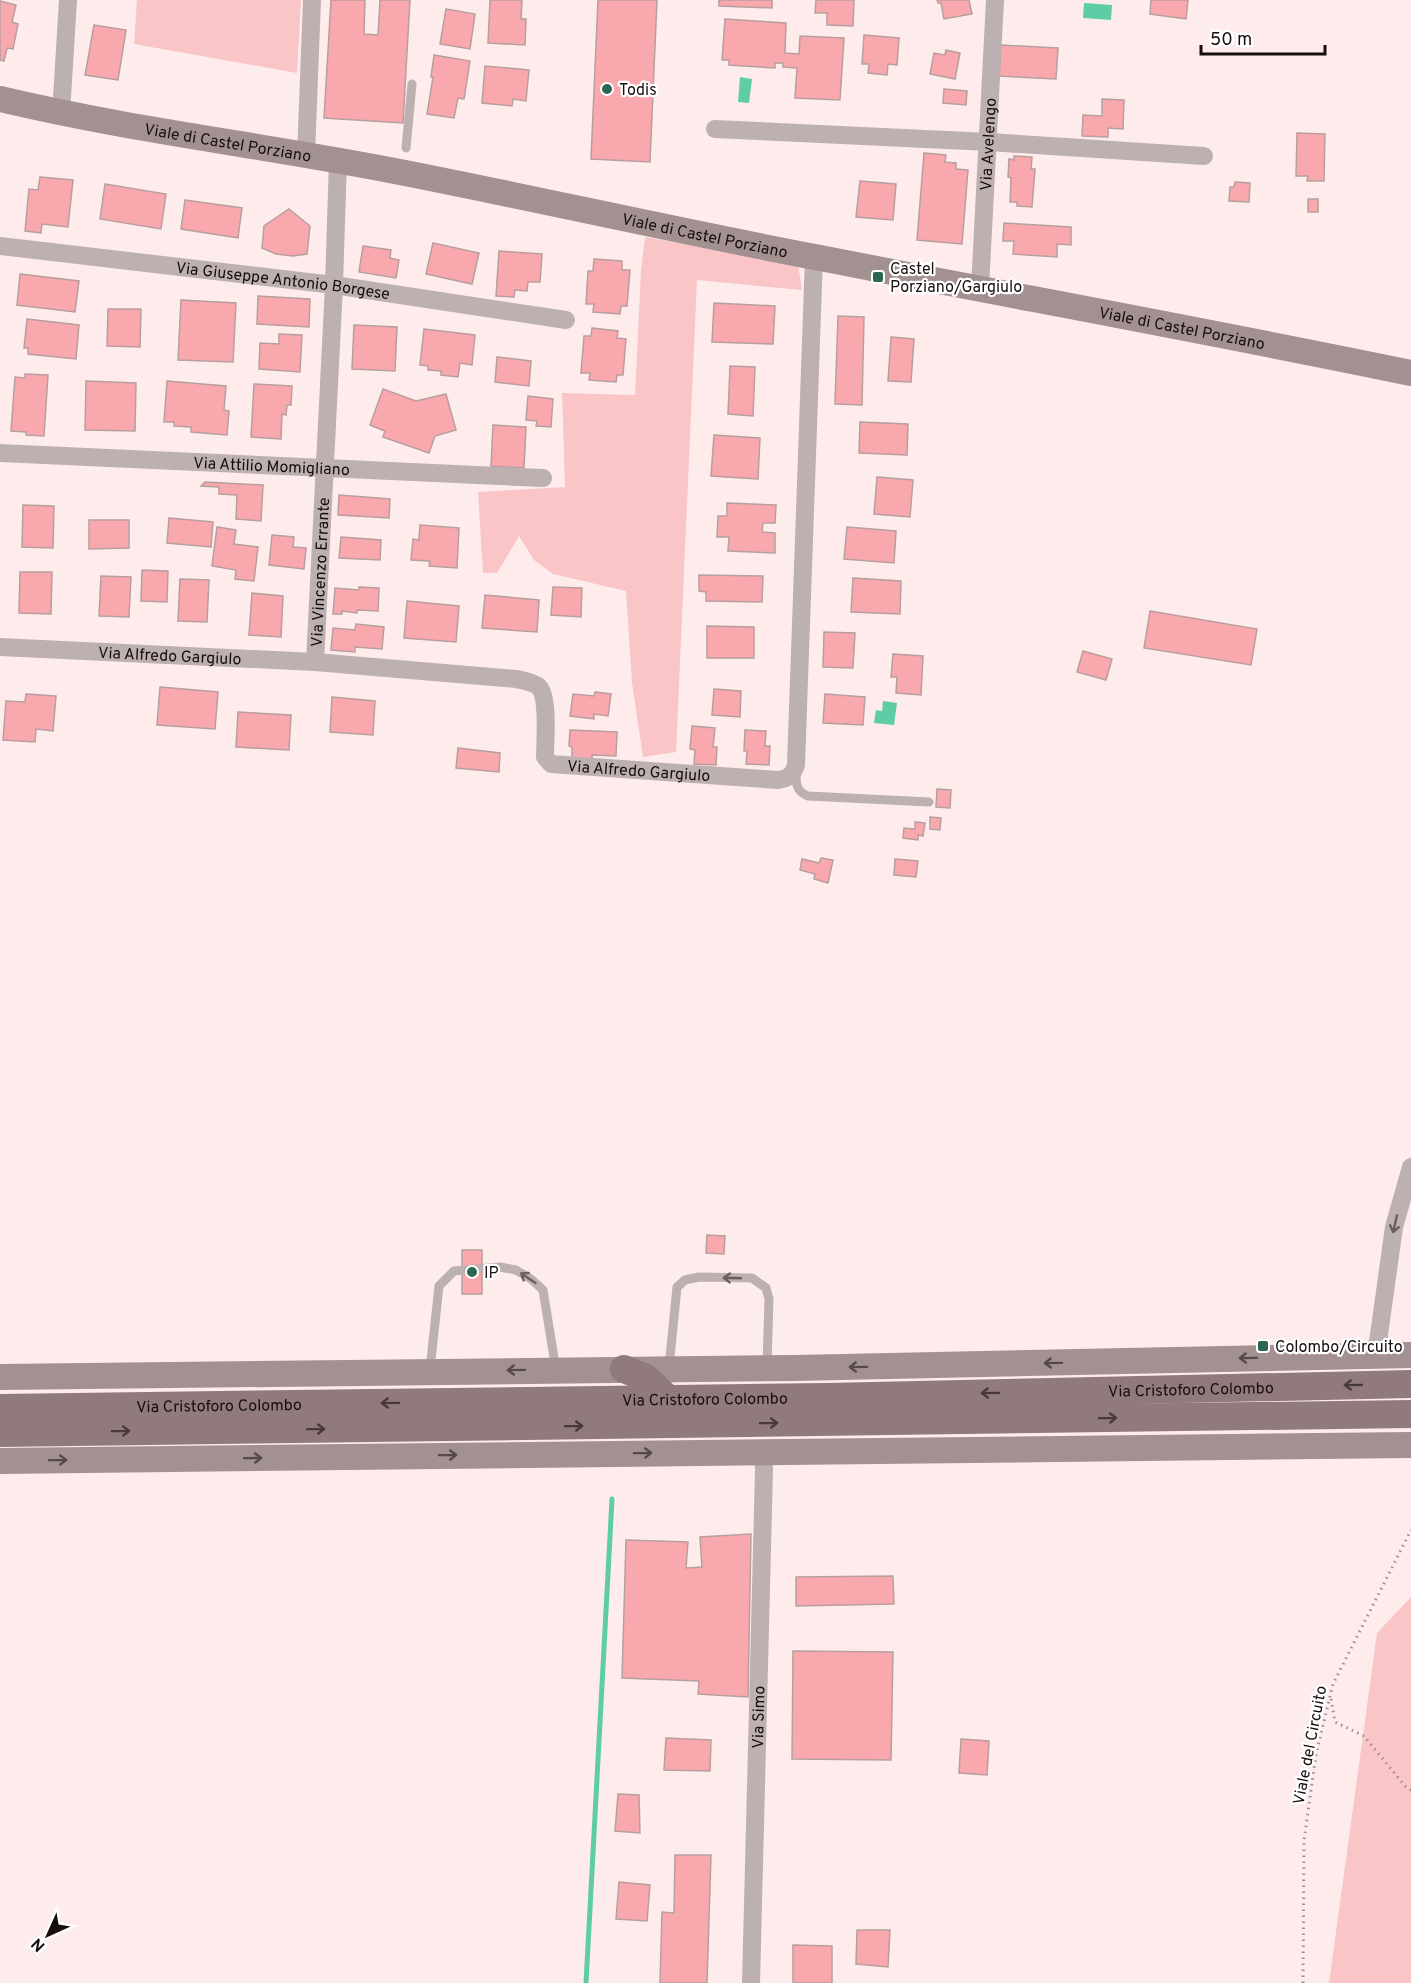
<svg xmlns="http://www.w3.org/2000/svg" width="1411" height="1983" font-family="Overpass,sans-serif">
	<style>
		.green { fill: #f9c5c7 }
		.water { fill: #5ecda5 }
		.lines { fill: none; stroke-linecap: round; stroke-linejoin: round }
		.stream { stroke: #5ecda5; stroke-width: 5 }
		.building { fill: #f9a9ad; stroke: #b89e9f; stroke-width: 1.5 }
		.path { stroke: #9e8f90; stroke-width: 3; stroke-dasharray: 1.5 4.5; stroke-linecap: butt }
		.lane { stroke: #bdb0b1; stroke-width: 9 }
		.street { stroke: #bdb0b1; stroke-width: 18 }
		.secondary { stroke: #a39191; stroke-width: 26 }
		.primary { stroke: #907a7b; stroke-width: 28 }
		.oneway { stroke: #6a5f60 }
		.oneway2 { stroke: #564949 }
		.oneway3 { stroke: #47393a }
		.poi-dot { fill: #2a6651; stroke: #fff; stroke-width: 2 }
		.labels { text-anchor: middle; stroke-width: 4.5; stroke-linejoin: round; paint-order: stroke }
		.poi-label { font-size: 16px; fill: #170e0e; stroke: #fff; text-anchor: start }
		.street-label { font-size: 16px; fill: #170e0e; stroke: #fff }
	</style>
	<rect width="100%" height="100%" fill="#feeced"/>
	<g class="green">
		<polygon points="137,0 301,0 297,73 134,44"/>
		<polygon points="645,237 798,264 802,290 697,280 676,752 643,757 632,683 626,591 553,574 534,560 519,536 497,573 483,573 478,492 565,487 562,393 635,395 641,271"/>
		<polygon points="1411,1597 1411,1983 1329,1983 1377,1633"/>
	</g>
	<g class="water">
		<polygon points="1084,3 1112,5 1111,20 1083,18"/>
		<polygon points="740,77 752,79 749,103 738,102"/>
		<polygon points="883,701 897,703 894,725 874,723 876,710 882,711"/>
	</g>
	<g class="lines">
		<polyline class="stream" points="586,1983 612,1499"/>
	</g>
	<g class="building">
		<polygon points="331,0 365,0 364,34 378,35 380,0 410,0 403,123 324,118"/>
		<polygon points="490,0 522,0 521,19 526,19 525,45 488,43"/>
		<polygon points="598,0 657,0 650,162 591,159"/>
		<polygon points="719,0 772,0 772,8 719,6"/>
		<polygon points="816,0 854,0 853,26 827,25 827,13 815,13"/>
		<polygon points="937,0 969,0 972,14 944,19 941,3 938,3"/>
		<polygon points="1151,0 1188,0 1186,19 1150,14"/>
		<polygon points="0,1 16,5 12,22 18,24 13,49 7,48 4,61 0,60"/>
		<polygon points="446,9 475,14 470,49 440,44"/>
		<polygon points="725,19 786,23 785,53 799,54 800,36 844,38 840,100 795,98 797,68 783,67 783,63 775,63 775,68 729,65 729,60 722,60"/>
		<polygon points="94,25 126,30 118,80 85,75"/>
		<polygon points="864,35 899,38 897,65 888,64 887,75 868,73 869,64 862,64"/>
		<polygon points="1001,45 1058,48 1056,79 999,76"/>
		<polygon points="946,50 960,53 955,79 930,74 934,53 945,55"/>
		<polygon points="434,55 470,61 464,99 458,98 454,118 427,114 433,77 431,77"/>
		<polygon points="485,66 529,70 526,101 513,99 512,106 482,103"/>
		<polygon points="944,89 967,91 966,105 943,103"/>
		<polygon points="1102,99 1124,100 1123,129 1108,128 1108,137 1082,136 1083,115 1102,116"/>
		<polygon points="1297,133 1325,134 1324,181 1307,181 1308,176 1296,176"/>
		<polygon points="924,153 946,155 945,162 956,163 956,169 968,170 962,244 917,240"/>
		<polygon points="1014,156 1032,157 1031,169 1035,169 1032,207 1017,206 1017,202 1010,202 1011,178 1008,177 1009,159 1014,160"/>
		<polygon points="40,177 73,180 68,227 42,224 41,233 25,231 29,189 38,190"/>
		<polygon points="860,181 896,184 893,220 856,217"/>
		<polygon points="1235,182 1250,183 1249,202 1229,201 1230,187 1234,187"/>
		<polygon points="105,184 166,194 161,229 100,219"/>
		<rect x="1308" y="199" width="10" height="13"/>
		<polygon points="185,200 242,208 238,238 181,229"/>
		<polygon points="289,209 310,226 307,254 293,256 276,254 262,248 264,226"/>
		<polygon points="1004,223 1071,227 1071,245 1057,244 1057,257 1013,254 1014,241 1003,241"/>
		<polygon points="433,243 479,253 472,284 426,274"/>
		<polygon points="363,246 391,250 390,258 399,260 396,278 359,272"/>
		<polygon points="499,251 542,254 540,282 528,282 527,291 515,290 514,297 496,296"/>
		<polygon points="594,259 622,261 622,270 630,270 627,306 621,306 620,314 593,312 594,304 586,304 588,271 593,271"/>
		<polygon points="20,274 79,281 75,312 17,305"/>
		<polygon points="258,296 310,299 309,327 257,324"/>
		<polygon points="181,300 236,303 233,362 178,360"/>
		<polygon points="714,303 775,306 773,344 712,342"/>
		<polygon points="108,309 141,309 140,347 107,346"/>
		<polygon points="838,316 864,317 862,405 835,404"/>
		<polygon points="27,319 79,325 76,359 28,354 28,348 24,348"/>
		<polygon points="354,325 397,327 395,371 352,369"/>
		<polygon points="592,328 618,331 617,338 626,339 623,375 617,375 616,382 589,380 590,373 581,373 584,336 591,336"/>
		<polygon points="424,329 475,335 472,365 460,363 458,377 441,375 441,371 428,370 428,366 420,365"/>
		<polygon points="279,334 302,335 300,372 259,369 260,343 279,344"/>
		<polygon points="891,337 914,339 911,382 888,381"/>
		<polygon points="497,357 531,361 529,386 495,382"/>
		<polygon points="730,366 755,367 753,416 728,414"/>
		<polygon points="25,374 48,375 44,436 26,435 26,432 11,431 15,377 25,378"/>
		<polygon points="86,381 136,383 135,431 85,430"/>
		<polygon points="167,381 226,386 224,410 229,411 227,435 191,432 191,427 174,426 174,422 164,422"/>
		<polygon points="254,384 292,386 291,405 287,405 286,415 282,414 281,439 251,437"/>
		<polygon points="383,389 416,401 446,394 456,430 435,436 429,453 383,437 385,431 370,425"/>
		<polygon points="528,396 553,399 551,427 536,426 537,421 526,420"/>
		<polygon points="860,422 908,424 907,455 859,453"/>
		<polygon points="493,425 526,427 524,468 491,466"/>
		<polygon points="714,435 760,438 758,479 711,476"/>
		<polygon points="877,477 913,480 910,517 874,514"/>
		<polygon points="205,482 263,485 261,521 236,519 237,495 219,494 219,487 201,486"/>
		<polygon points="339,495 390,499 389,518 338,515"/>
		<polygon points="727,503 776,505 775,523 763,523 762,532 775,533 775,553 728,551 729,537 717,537 718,516 727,516"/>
		<polygon points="23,505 54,506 53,548 22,547"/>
		<polygon points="169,518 213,522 211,547 167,543"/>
		<polygon points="89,520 129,520 129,548 89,549"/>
		<polygon points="420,525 459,528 457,568 429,566 430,561 411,560 413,539 419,540"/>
		<polygon points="217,527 236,530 234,544 258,547 254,581 235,579 236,570 212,566"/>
		<polygon points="847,527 896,531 894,563 844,559"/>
		<polygon points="272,535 294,537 293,547 306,548 304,569 269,565"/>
		<polygon points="341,537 381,540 380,560 339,558"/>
		<polygon points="142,570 168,571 167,602 141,601"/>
		<polygon points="20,572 52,572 51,614 19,613"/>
		<polygon points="699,575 763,576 762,602 706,601 706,592 699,591"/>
		<polygon points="101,576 131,577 129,617 99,616"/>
		<polygon points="853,578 901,581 900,614 851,612"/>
		<polygon points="180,579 209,580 207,622 178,621"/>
		<polygon points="359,587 379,588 378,611 357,610 357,613 342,611 342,614 333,614 335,588 359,590"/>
		<polygon points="553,587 582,588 581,617 551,615"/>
		<polygon points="252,593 283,596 281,637 249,635"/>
		<polygon points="485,595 539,600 537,632 482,628"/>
		<polygon points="407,601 459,606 456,642 404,638"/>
		<polygon points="1150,611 1257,629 1251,665 1144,648"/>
		<polygon points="356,624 384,627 382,649 355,647 355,652 331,650 333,628 355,630"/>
		<polygon points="707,626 754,627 754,658 707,658"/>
		<polygon points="824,632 855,633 853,668 823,667"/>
		<polygon points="1083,651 1112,659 1106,680 1077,672"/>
		<polygon points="893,654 923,656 921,695 896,693 897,677 891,677"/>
		<polygon points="160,687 218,692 215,729 157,725"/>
		<polygon points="714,689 741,691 740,717 712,715"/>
		<polygon points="595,692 611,694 608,716 594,714 594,719 570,716 573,694 594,696"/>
		<polygon points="26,694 56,696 53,731 36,729 35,742 3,740 6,701 25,702"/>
		<polygon points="825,694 865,697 863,725 823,723"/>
		<polygon points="332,697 375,701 373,735 330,732"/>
		<polygon points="238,712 291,715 289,750 236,747"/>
		<polygon points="692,726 715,728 713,747 717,747 716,765 694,764 695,750 690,749"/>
		<polygon points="570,730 617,732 616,756 592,755 592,760 572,759 572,747 569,746"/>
		<polygon points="745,730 766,731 765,746 770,746 769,765 746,764 747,751 744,751"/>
		<polygon points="458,748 500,753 499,772 456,768"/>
		<polygon points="937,789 951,790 950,808 936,807"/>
		<polygon points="930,817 941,818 940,830 930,829"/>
		<polygon points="915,822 925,823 923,836 918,835 918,840 903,838 904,828 915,829"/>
		<polygon points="821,858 833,860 828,883 814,879 815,874 800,870 802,859 819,863"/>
		<polygon points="895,859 918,861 916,877 894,875"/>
		<polygon points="707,1235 725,1236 724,1254 706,1253"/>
		<rect x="462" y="1250" width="20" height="44"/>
		<polygon points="751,1534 748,1697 698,1694 699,1681 622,1678 626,1540 688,1542 686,1568 702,1567 700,1537"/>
		<polygon points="893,1576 894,1604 796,1606 796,1577"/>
		<polygon points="793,1651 893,1652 891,1760 792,1759"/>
		<polygon points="666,1738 711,1740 710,1771 664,1770"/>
		<polygon points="961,1739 989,1741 987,1775 959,1773"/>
		<polygon points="618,1794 639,1795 640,1833 615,1831"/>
		<polygon points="675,1855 711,1855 707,1983 660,1983 662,1912 674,1913"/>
		<polygon points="619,1882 650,1885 647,1921 616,1919"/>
		<polygon points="857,1930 890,1930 888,1967 856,1964"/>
		<polygon points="793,1945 832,1946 832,1983 793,1983"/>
	</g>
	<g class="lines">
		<g class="path">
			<polyline points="1331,1699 1335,1722 1364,1736 1405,1786 1411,1790"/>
			<polyline points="1303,1983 1304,1841 1316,1754 1333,1684 1411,1530"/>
		</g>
		<g class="lane">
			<polyline points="406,148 412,84"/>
			<path d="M 796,770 C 796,782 795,791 808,796 L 929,802"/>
			<polyline points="669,1367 677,1287 685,1280 699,1277 752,1278 766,1288 769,1299 767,1366"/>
			<polyline points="430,1369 439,1286 454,1271 500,1267 516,1270 531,1279 543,1290 556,1370"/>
		</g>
		<g class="street">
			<polyline points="61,114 68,0"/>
			<polyline points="715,129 989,142 1204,156"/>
			<polyline points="306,155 312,0"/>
			<path id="s1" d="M 0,246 L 334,285 L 566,320"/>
			<path id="s2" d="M 980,288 L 995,0"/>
			<path id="s3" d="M 0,453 L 543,478"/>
			<path id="s4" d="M 0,647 L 315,662 L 517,679 C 524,681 533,682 539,687 C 549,698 545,742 545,757 L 551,764 L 778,780 C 788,779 793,775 796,765 L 814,257"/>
			<path id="s5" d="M 315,662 L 334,285 L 338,160"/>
			<polyline points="1370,1356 1378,1342 1394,1227 1411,1167"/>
			<path id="s6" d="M 751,1983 L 764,1470 L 763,1452"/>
		</g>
		<g class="secondary">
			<path id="s7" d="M 0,99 C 134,131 270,146 405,173 C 542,200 678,231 815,257 C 1014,296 1213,332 1411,373"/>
			<polyline points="0,1377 795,1368 1411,1355"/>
			<polyline points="0,1461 1411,1445"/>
		</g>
		<g class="primary">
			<polyline points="624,1369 646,1378 668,1399"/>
			<path id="s8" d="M 0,1408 L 827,1397 L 1411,1384"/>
			<polyline points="0,1433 1411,1414"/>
		</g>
	</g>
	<defs><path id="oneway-shaft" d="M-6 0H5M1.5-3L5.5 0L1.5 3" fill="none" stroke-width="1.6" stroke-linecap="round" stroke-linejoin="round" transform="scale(1.5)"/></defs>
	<g class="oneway">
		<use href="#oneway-shaft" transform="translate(1395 1224) rotate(103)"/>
		<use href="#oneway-shaft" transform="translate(528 1278) rotate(-146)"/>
		<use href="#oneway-shaft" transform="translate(732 1278) rotate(-178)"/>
	</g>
	<g class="oneway2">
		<use href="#oneway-shaft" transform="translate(1248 1358) rotate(179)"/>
		<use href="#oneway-shaft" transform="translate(1053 1363) rotate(179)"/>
		<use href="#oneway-shaft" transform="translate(858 1367) rotate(179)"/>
		<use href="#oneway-shaft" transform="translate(516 1370) rotate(179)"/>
		<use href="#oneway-shaft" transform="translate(643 1453) rotate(-1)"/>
		<use href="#oneway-shaft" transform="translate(448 1455) rotate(-1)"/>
		<use href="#oneway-shaft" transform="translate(253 1458) rotate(-1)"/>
		<use href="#oneway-shaft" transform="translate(58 1460) rotate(-1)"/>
	</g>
	<g class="oneway3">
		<use href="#oneway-shaft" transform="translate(1353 1385) rotate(179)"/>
		<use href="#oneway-shaft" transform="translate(990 1393) rotate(179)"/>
		<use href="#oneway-shaft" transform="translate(390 1403) rotate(179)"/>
		<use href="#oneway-shaft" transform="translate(1108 1418) rotate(-1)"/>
		<use href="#oneway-shaft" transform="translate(769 1423) rotate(-1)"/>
		<use href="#oneway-shaft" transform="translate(574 1426) rotate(-1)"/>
		<use href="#oneway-shaft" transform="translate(316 1429) rotate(-1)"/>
		<use href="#oneway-shaft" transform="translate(121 1431) rotate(-1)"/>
	</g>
	<g class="poi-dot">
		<circle cx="607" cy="89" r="6"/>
		<rect x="872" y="271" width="12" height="12" rx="3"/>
		<circle cx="472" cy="1272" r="6"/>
		<rect x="1257" y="1340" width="12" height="12" rx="3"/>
	</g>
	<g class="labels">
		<g class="poi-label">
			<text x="619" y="95">Todis</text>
			<text x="890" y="274">Castel<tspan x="890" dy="18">Porziano/Gargiulo</tspan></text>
			<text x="484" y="1278">IP</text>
			<text x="1275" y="1352">Colombo/Circuito</text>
		</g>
		<g class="street-label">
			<text dy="6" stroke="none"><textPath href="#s7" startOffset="232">Viale di Castel Porziano</textPath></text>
			<text dy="6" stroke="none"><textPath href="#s2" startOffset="144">Via Avelengo</textPath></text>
			<text dy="6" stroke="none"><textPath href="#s7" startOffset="718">Viale di Castel Porziano</textPath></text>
			<text dy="6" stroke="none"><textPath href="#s1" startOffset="285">Via Giuseppe Antonio Borgese</textPath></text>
			<text dy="6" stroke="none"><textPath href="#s7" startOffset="1204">Viale di Castel Porziano</textPath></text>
			<text dy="6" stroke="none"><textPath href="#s3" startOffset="272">Via Attilio Momigliano</textPath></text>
			<text dy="6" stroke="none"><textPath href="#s5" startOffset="90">Via Vincenzo Errante</textPath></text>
			<text dy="6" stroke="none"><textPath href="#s4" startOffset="170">Via Alfredo Gargiulo</textPath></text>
			<text dy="6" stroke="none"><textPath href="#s4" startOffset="710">Via Alfredo Gargiulo</textPath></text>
			<text dy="6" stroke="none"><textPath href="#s8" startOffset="1191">Via Cristoforo Colombo</textPath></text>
			<text dy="6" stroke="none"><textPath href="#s8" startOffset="705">Via Cristoforo Colombo</textPath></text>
			<text dy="6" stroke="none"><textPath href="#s8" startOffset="219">Via Cristoforo Colombo</textPath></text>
			<text dy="6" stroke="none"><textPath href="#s6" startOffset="266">Via Simo</textPath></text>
			<text transform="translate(1309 1745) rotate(-79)" y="6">Viale del Circuito</text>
		</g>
	</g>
	<g transform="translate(48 1935) rotate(225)" stroke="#ffffff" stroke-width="4.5" paint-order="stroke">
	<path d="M0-4.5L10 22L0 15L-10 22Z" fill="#170e0e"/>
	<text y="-9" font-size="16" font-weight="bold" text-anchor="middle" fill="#170e0e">N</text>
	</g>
	<path d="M1201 45v9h124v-9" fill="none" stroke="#170e0e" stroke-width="3"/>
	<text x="1210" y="45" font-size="18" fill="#170e0e" stroke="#ffffff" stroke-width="4.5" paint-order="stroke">50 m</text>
</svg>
